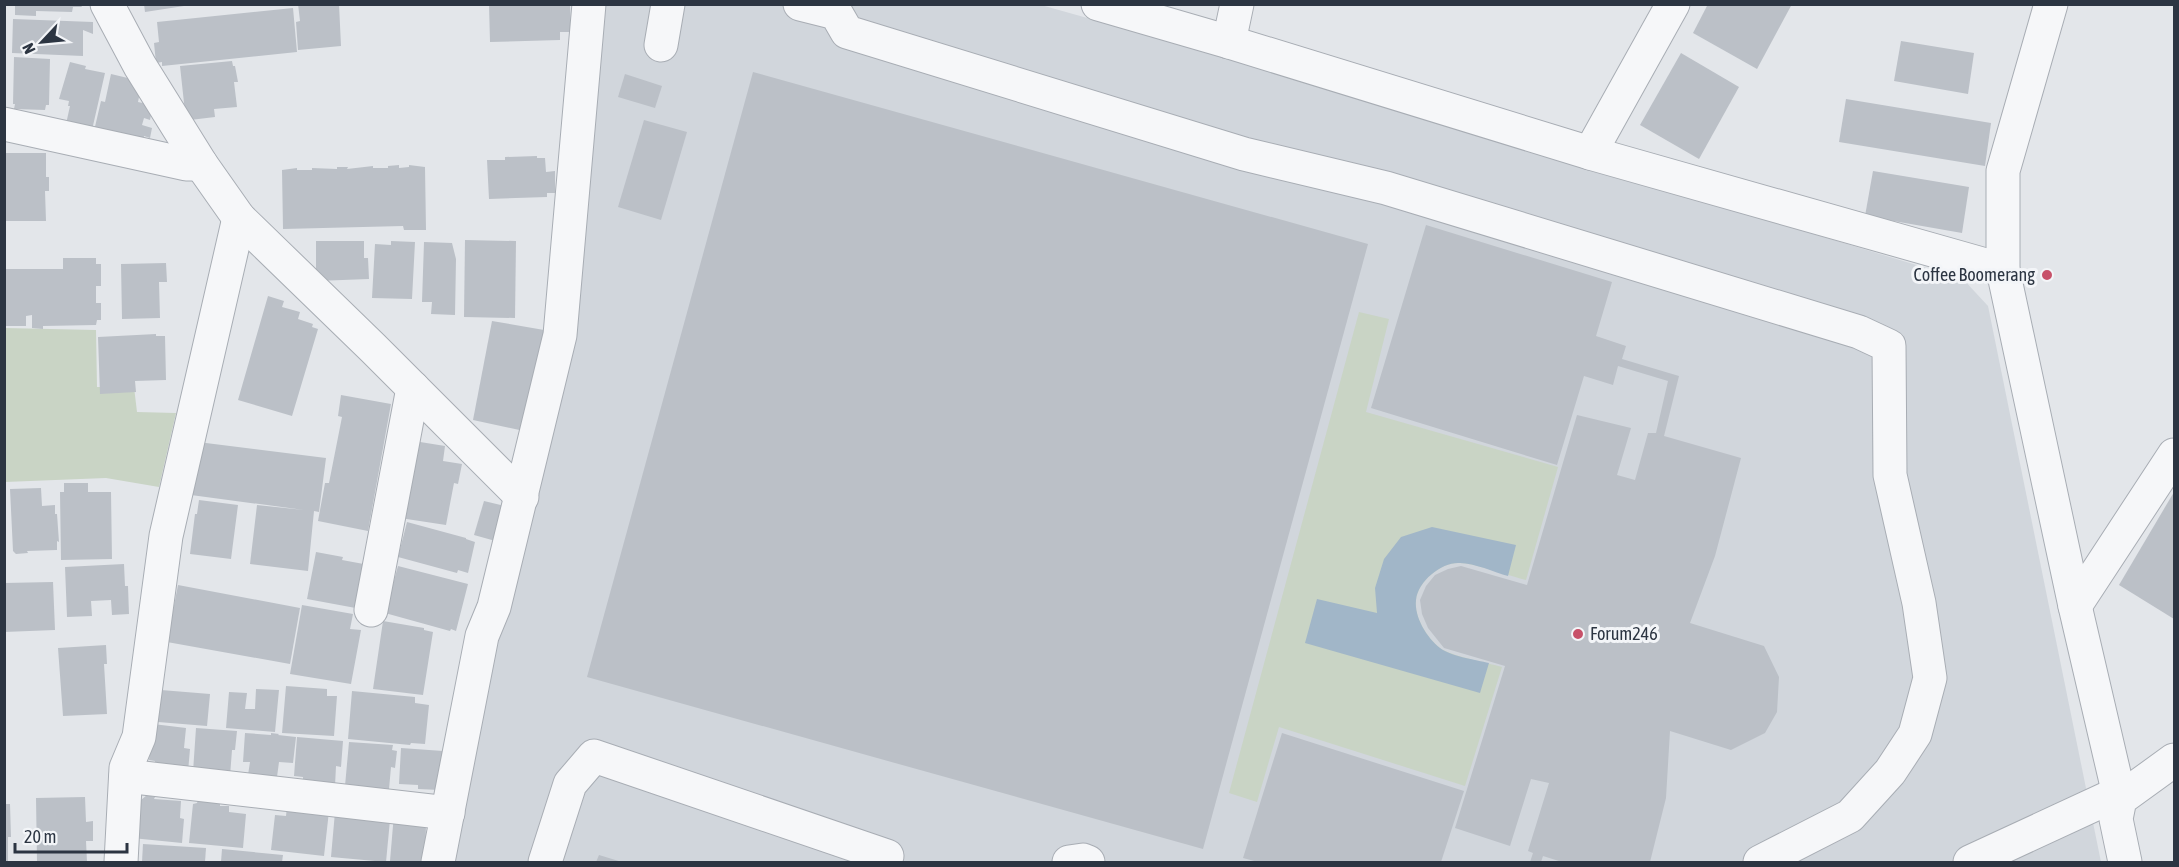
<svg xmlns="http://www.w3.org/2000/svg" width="2179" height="867" font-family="'Asap Condensed',sans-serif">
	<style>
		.built { fill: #d1d6dc }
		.green { fill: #c9d4c5 }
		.water { fill: #a1b6c8 }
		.building { fill: #bbc0c7 }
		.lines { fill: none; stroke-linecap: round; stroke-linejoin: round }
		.minor-casing { stroke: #a8adb4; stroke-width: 35 }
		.minor { stroke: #f6f7f9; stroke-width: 33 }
		.poi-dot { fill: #c75169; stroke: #f3f5f8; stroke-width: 2 }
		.labels { text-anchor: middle; stroke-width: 6; stroke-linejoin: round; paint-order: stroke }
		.poi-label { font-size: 18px; fill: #2c3542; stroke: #f3f5f8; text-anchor: end }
	</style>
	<rect width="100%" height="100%" fill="#e3e6ea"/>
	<polygon class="built" points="604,4 1041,5 1212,53 1963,279 1988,306 2101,862 452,862"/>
	<g class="green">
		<path d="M 1359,312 L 1389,319 L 1366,412 L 1558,467 L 1526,580 C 1510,576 1472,562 1458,563 C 1441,563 1418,581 1416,600 C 1414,617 1427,638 1440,648 C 1451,656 1488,663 1502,667 L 1465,786 L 1279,727 L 1257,802 L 1229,793 Z"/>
		<polygon points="4,328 96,330 97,387 134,387 137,412 176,413 159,487 106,478 5,482"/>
	</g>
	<path class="water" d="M 1432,527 L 1516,545 L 1508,576 C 1494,572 1472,562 1458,563 C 1441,563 1418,581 1416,600 C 1414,617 1427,638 1440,648 C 1450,656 1476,660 1489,663 L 1480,693 L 1305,643 L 1317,599 L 1377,613 L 1375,588 L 1384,559 L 1401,537 Z"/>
	<g class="building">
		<polygon points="15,4 80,4 82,7 73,7 72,12 36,11 36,16 15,15"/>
		<polygon points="144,4 184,4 184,6 145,12"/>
		<polygon points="298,4 339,4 341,46 298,50 296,22 300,21"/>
		<polygon points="489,4 570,4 571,32 560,32 560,40 490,42"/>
		<polygon points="1708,4 1792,4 1757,69 1693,33"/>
		<polygon points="293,8 297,52 162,66 162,62 156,63 154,43 159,42 157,22"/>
		<polygon points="13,19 93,22 93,34 83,30 83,56 12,53"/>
		<polygon points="1901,41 1974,53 1968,94 1894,81"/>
		<polygon points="1681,53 1739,87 1699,159 1640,125"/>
		<polygon points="14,57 50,59 49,105 46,105 45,110 14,109 15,104 13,104"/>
		<polygon points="232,61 233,66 235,66 238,82 234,82 237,107 214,109 215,117 190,120 189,112 185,112 180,66"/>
		<polygon points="70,62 86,66 85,69 105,73 92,130 66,124 70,106 68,106 69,101 59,99"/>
		<polygon points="753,72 1368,244 1203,849 587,677"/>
		<polygon points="111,74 132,79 131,84 136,85 135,90 140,92 138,102 147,104 146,109 152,110 150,120 144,118 142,125 152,128 150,138 144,136 143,143 94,131 101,101 105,102"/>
		<polygon points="625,74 662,86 655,108 618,97"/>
		<polygon points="1846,99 1991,123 1985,166 1839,142"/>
		<polygon points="644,120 687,132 661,220 618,207"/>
		<polygon points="4,153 46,153 46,177 49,177 49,191 45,191 46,221 4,221"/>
		<polygon points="537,156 537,158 545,158 546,172 555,171 555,193 547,193 547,197 489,199 487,160 505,160 505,157"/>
		<polygon points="399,165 399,168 409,167 409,165 425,167 426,230 404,230 403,226 283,229 282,170 297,168 297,170 312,170 312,168 337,169 337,167 348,167 347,169 373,166 373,168 388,168 388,166"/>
		<polygon points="1873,171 1969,187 1962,233 1865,216"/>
		<polygon points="1426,225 1612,282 1596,336 1626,346 1622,359 1679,376 1664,436 1741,458 1715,556 1690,623 1764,646 1779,677 1777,712 1765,733 1731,750 1670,731 1666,798 1650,862 1562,862 1543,856 1541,862 1530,862 1533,853 1528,851 1549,783 1531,779 1510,846 1455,828 1505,666 1444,648 1428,628 1422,614 1420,600 1426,586 1435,575 1448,569 1461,566 1527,585 1577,415 1631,428 1617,475 1635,480 1648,433 1656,433 1668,381 1618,366 1613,385 1584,376 1557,465 1371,408"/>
		<polygon points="465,240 516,241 515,318 464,317"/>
		<polygon points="316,241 364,241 364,258 368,258 369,279 316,281"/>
		<polygon points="391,241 415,242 412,299 372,298 375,244 391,245"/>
		<polygon points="424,242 452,243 456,259 455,315 431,314 432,302 422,302"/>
		<polygon points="63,258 96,258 96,264 101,264 101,286 96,286 96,303 101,303 101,320 97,320 96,325 43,326 43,329 32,328 32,315 26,316 26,326 4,326 4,269 63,269"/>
		<polygon points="166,263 167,282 159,282 160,318 122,319 121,264"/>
		<polygon points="268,296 284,301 282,307 300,312 298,319 313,324 312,327 318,329 292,416 238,400"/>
		<polygon points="492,321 544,330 524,431 473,420"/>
		<polygon points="156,334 156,336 165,336 166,380 135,381 136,392 100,394 98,337"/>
		<polygon points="341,395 391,404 368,531 318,521 325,483 329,483 342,417 338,416"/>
		<polygon points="414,441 445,446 443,461 462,464 458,484 454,483 446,525 400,518"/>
		<polygon points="198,442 326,458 319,512 314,511 308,571 250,564 257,505 304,510 191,495"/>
		<polygon points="64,483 88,483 88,492 111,492 112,559 61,560 60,492 64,492"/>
		<polygon points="41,488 42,506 55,505 55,514 57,514 59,542 57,541 57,550 27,551 28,553 16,554 13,551 10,489"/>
		<polygon points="2174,492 2174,619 2119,585"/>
		<polygon points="199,500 238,505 231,559 190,554 195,514 197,514"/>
		<polygon points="484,501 509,507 499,542 474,535"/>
		<polygon points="407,522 466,538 466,539 475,542 468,573 458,570 457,573 398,557"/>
		<polygon points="316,552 343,557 342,560 369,565 361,609 307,599"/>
		<polygon points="124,564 125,586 128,586 129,614 112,615 111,600 91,601 92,616 67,617 65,567"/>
		<polygon points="398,566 468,584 456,631 451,629 450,631 385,613"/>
		<polygon points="53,582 55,630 4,632 4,583"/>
		<polygon points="178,585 300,608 290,664 167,642"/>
		<polygon points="302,605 353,614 350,629 361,630 351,684 290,674"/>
		<polygon points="383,621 424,628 424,630 433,632 423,695 373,689"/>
		<polygon points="106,645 107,664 104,664 107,714 63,716 58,648"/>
		<polygon points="286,686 327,689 327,696 337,696 334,736 282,733"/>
		<polygon points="256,689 279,690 275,732 226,728 229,692 247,693 245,709 255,709"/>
		<polygon points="161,690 210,694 207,726 158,722"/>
		<polygon points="352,691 415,697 415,703 429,705 425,744 411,743 410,745 348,739"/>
		<polygon points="153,724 186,728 184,748 190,749 188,772 154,769 155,761 149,760"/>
		<polygon points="196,728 237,731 235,750 232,750 230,776 193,772"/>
		<polygon points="245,733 271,735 271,733 279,734 278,735 296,737 293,763 279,762 277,777 248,775 250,762 243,762"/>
		<polygon points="1282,733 1464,791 1441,862 1258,862 1243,858"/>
		<polygon points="297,737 343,741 341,767 336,766 335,786 303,784 303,777 294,776"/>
		<polygon points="349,742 393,745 392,750 397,751 395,768 391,767 389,789 345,786"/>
		<polygon points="401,748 443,751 440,790 418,789 418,785 399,784"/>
		<polygon points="147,795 155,797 154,799 181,801 180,818 184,819 182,843 132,838 134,806"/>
		<polygon points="85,797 86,822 93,821 93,841 86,841 87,862 37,862 36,798"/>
		<polygon points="198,800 220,802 220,806 229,806 229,812 246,814 243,848 189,843 193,804 197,803"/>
		<polygon points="4,804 10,804 11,837 8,837 8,862 4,862"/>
		<polygon points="287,806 329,811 324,856 271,850 275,815 286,816"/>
		<polygon points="335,812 390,820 386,862 331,857"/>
		<polygon points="394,814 426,824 425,862 390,861"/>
		<polygon points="143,844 206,848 205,862 142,862"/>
		<polygon points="222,849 283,855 282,862 221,862"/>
		<polygon points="599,855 622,862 596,862"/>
	</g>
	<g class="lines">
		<defs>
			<g id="minor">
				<polyline points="107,4 140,66 201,164 239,218 373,348 522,497"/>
				<polyline points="800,4 836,13 847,32 1244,154 1386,188 1859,332 1889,346 1890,475 1919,603 1930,678 1915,734 1890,772 1850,816 1760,862"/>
				<polyline points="1098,4 1229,42 1590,153 2003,270"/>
				<polyline points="2051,4 2003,171 2003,270 2075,606 2120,799"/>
				<polyline points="1229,42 1237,4"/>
				<polyline points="661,45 668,4"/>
				<polyline points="4,124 186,164 201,164"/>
				<polyline points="1590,153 1673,4"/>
				<polyline points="2075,606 2174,455"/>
				<polyline points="371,610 413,388"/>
				<polyline points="126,776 448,813"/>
				<polyline points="121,862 126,768 139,737 166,536 239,218"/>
				<polyline points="438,862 482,636 494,607 560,335 589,4"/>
				<polyline points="545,862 570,784 594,756 887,856"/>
				<polyline points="1069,862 1083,860 1088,862"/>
				<polyline points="1970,862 2119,793"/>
				<polyline points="2125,862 2116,819 2120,799 2174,760"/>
			</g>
		</defs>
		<use href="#minor" class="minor-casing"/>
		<use href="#minor" class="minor"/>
	</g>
	<g class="poi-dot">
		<circle cx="2047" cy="275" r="6"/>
		<circle cx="1578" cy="634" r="6"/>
	</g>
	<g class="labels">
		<g class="poi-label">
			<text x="2035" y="281">Coffee Boomerang</text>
			<text x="1590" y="640" text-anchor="start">Forum246</text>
		</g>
	</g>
	<rect width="2179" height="867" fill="none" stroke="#2c3542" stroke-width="12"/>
	<g transform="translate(42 42) rotate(244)" stroke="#f3f5f8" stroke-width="4.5" paint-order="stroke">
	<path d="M0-4.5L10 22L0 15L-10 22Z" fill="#2c3542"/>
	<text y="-9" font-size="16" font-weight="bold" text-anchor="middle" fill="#2c3542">N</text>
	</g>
	<path d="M15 843v9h112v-9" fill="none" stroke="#2c3542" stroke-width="3"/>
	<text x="24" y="843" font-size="18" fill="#2c3542" stroke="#f3f5f8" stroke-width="4.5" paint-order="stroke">20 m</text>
</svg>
